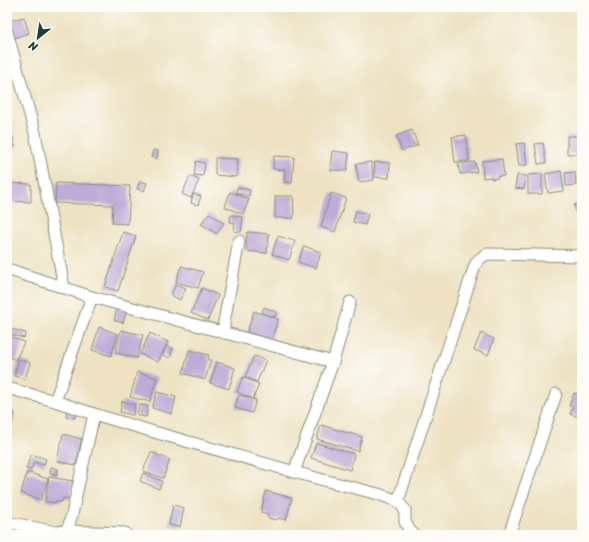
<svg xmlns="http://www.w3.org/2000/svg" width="589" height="542" font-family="Sriracha,sans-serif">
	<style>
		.building { fill: #beabd7 }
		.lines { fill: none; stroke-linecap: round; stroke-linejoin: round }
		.minor-casing { stroke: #86907c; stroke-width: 13 }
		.minor { stroke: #fff; stroke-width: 11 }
	</style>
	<rect width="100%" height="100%" fill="#fdfcf7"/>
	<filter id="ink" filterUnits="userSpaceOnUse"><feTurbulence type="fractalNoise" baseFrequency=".025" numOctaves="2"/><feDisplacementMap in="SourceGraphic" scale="8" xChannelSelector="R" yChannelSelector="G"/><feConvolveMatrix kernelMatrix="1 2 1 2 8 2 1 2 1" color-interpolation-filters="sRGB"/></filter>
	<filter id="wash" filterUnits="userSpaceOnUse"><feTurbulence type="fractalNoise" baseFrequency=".012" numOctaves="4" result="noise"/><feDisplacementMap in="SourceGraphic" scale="16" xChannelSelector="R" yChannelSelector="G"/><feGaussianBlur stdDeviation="0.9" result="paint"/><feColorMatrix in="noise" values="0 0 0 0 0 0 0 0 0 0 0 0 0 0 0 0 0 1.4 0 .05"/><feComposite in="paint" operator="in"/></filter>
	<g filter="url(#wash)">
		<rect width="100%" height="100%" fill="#eee2c3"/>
		<g id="blocks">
			<g class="building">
				<polygon points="24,17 29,33 14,38 9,21"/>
				<polygon points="11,130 15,147 7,149 7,131"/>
				<polygon points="412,130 418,145 402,151 396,136"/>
				<polygon points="466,135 469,161 455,162 452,137"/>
				<polygon points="567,136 582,136 582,153 567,154"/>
				<polygon points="524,143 527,165 519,166 516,144"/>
				<polygon points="543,143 546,163 538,164 535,144"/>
				<polygon points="153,150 158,151 157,159 151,157"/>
				<polygon points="332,151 349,153 347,171 330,170"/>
				<polygon points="274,156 294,157 292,183 284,182 285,170 273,169"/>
				<polygon points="215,158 238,159 237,177 215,175"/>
				<polygon points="502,159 504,176 498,176 498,178 491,179 491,177 483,178 482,161"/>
				<polygon points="196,161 205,163 203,176 194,175"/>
				<polygon points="371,162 374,180 359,182 356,164"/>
				<polygon points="375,162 390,163 389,178 374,177"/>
				<polygon points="475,162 477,172 460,174 458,164"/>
				<polygon points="561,171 564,191 548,193 545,174"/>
				<polygon points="575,172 576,185 566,186 565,173"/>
				<polygon points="542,174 542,194 528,194 528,175"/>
				<polygon points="517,175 526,176 524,189 515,188"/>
				<polygon points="190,176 199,180 191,198 182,194"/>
				<polygon points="140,181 147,183 144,191 137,189"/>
				<polygon points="7,183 31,184 31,202 7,201"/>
				<polygon points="56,183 130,186 128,224 112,223 113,205 55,203"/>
				<polygon points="237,187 250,190 249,196 236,193"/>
				<polygon points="230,192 249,199 243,214 225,207"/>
				<polygon points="331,193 346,198 335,232 321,227"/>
				<polygon points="193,194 201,196 198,205 191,203"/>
				<polygon points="275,196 293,196 294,218 275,218"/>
				<polygon points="582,203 582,224 579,225 574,205"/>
				<polygon points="356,211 368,214 365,225 353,222"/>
				<polygon points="209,213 224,223 217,234 201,224"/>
				<polygon points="231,215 243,217 241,232 234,231 235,223 230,222"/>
				<polygon points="123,232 136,236 118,291 105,287"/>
				<polygon points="247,232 269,234 267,253 246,251"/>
				<polygon points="278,236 295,241 289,260 272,254"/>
				<polygon points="304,246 321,252 316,268 298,262"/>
				<polygon points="181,266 203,272 198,288 176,282"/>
				<polygon points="176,284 186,288 180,300 171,295"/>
				<polygon points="202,288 218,295 208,320 191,313"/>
				<polygon points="264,307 276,312 275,317 262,312"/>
				<polygon points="117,308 127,310 123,323 114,320"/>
				<polygon points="254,311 278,319 271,340 247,332"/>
				<polygon points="99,327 118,334 111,356 92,350"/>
				<polygon points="11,329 26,333 24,338 9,334"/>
				<polygon points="121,330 143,335 137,358 115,353"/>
				<polygon points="150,333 168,342 158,362 140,354"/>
				<polygon points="481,333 494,339 488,355 474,350"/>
				<polygon points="7,335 24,342 16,360 7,356"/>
				<polygon points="166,346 173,349 170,358 163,355"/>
				<polygon points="189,350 209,355 208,360 211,360 205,380 183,373"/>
				<polygon points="254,356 266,360 257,382 245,377"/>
				<polygon points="19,359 30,363 25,379 14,376"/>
				<polygon points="217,362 235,368 229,389 210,383"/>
				<polygon points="137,372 157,378 150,402 130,397"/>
				<polygon points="243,377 259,384 253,399 237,392"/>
				<polygon points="157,392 176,397 172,414 152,408"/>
				<polygon points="574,393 582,396 582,418 570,414 573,407 569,406"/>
				<polygon points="239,395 256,400 252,413 235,408"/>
				<polygon points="122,401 135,405 133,415 120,412"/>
				<polygon points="139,405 148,406 146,417 137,415"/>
				<polygon points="67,409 76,410 75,418 66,417"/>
				<polygon points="7,411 15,413 7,439"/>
				<polygon points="321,425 362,437 358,451 317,439"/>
				<polygon points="63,434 82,439 76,465 57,461"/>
				<polygon points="316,443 354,454 350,470 311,458"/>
				<polygon points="151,452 170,460 163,478 143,471"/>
				<polygon points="31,454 46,459 44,465 34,462 31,470 26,469"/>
				<polygon points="51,467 58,469 57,475 50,473"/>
				<polygon points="27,472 48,479 41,500 21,493"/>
				<polygon points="143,473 162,481 159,489 140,481"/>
				<polygon points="49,477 73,481 70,499 63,498 62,502 55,501 55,503 45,501"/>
				<polygon points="266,491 292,498 286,520 278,518 276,520 268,518 268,514 261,512"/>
				<polygon points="173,505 184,508 180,527 169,525"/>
			</g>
		</g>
	</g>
	<g filter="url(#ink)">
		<use href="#blocks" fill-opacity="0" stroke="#86907c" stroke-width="1"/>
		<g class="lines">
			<defs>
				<g id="minor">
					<polyline points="7,32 35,133 64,287"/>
					<polyline points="7,269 92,297 333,362"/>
					<polyline points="224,333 224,322 239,241"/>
					<polyline points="7,388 55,401 94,414 154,432 316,478 378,494 398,501 405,510 405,522 410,531 415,535"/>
					<polyline points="55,401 92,297"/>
					<polyline points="294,472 333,362 350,302"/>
					<path d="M 398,501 L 475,265 C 478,260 481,257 487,254 L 582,256"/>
					<polyline points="7,522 56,532 65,531 69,525 72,514 94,414"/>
					<polyline points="65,531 125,533"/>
					<polyline points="509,535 556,394"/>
				</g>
			</defs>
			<use href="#minor" class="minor-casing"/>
			<use href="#minor" class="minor"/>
		</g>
	</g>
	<rect width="589" height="542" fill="none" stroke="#fdfcf7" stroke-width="24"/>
	<g transform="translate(38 38) rotate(210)" stroke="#fdfcf7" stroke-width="3" paint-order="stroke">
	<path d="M0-3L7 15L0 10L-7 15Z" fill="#1f3d34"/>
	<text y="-6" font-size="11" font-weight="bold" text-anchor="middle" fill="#1f3d34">N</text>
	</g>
</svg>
